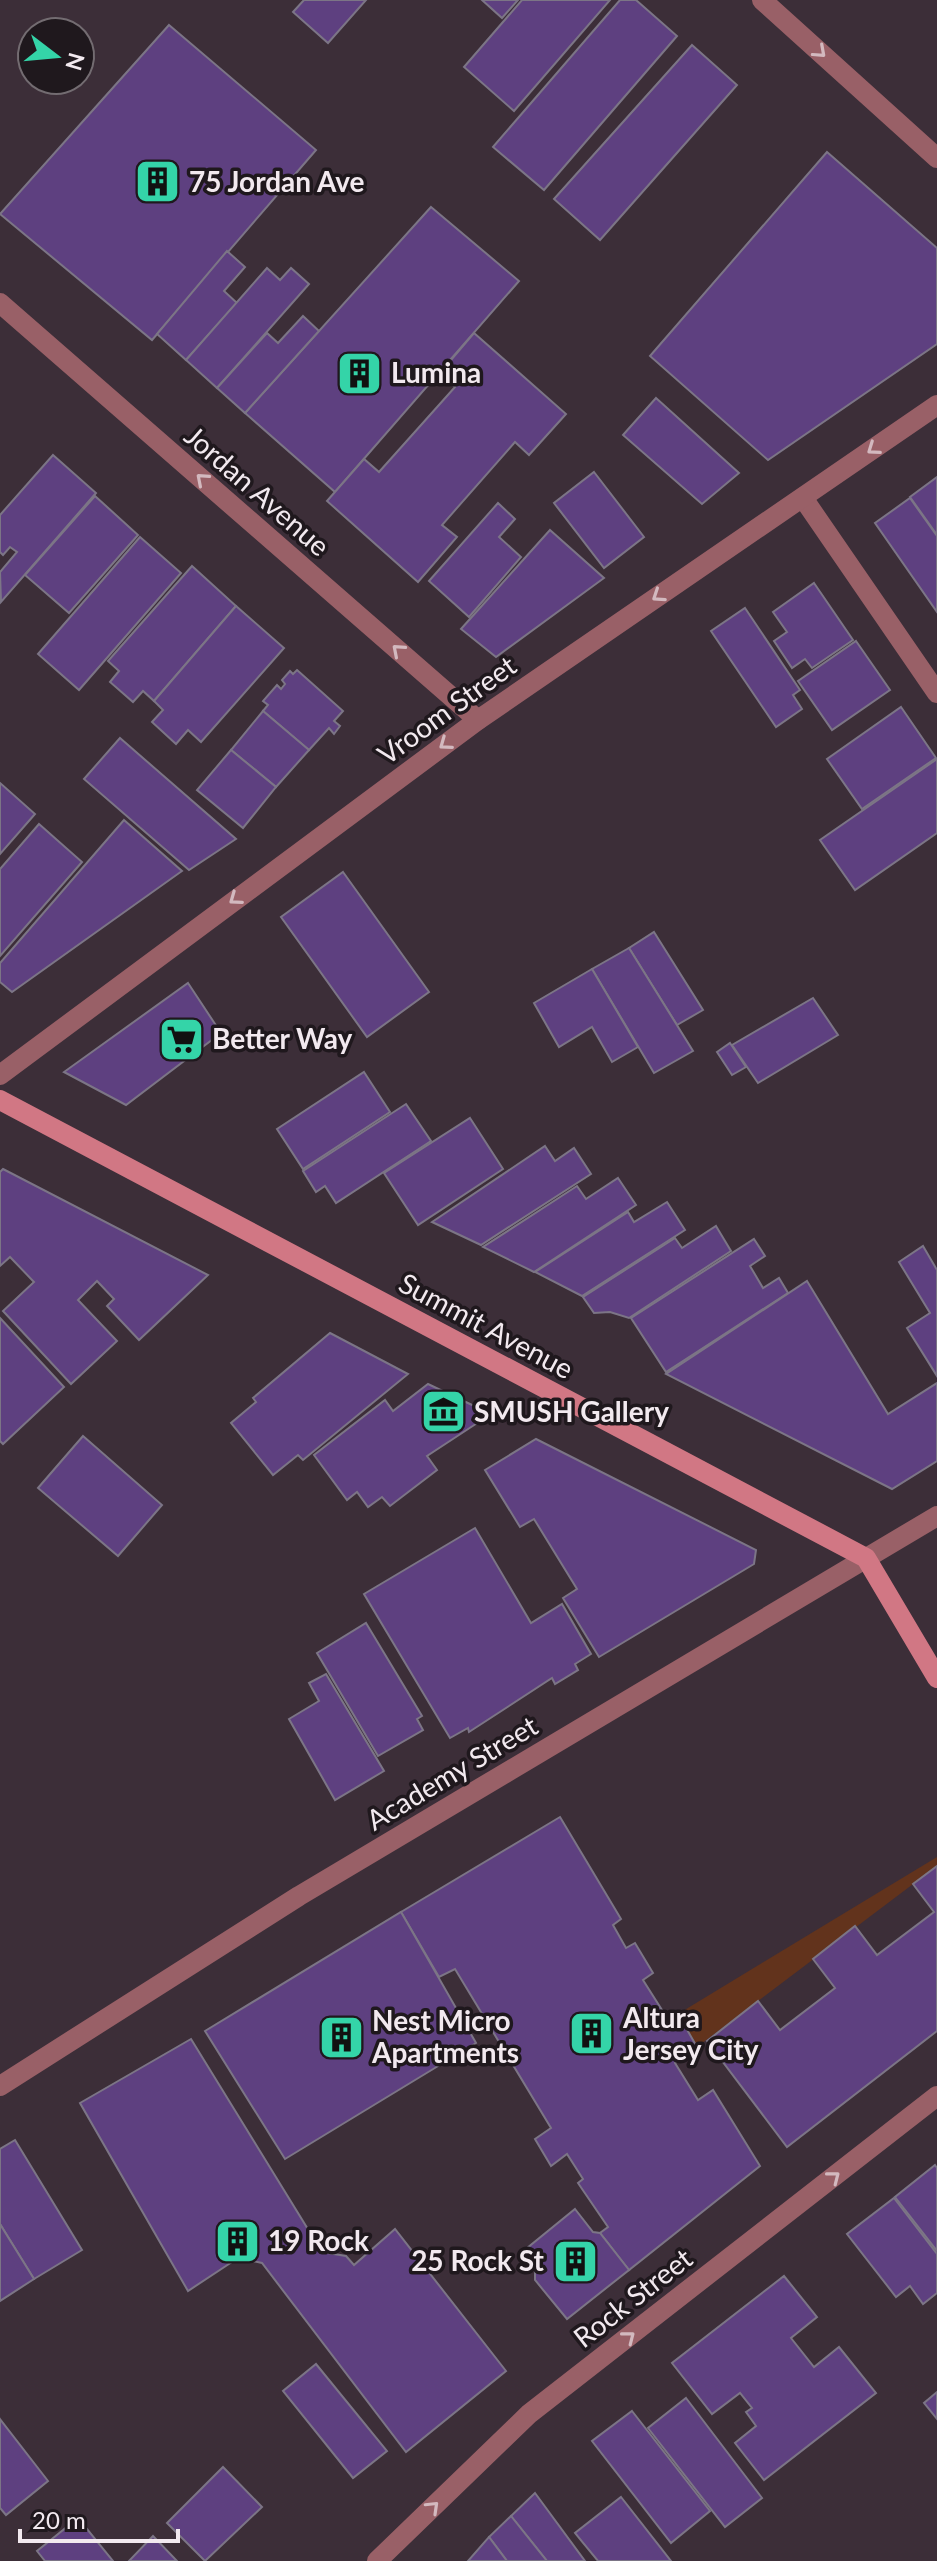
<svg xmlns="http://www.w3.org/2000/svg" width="937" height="2561" font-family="Lato,sans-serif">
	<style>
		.green { fill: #62331c }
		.building { fill: #5e4080; stroke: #7c7586; stroke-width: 2 }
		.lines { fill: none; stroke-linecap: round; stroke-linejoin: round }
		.minor { stroke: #996067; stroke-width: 20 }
		.secondary { stroke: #d17784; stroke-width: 20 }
		.oneway { stroke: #d3b9bf }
		.labels { text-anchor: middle; stroke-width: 7; stroke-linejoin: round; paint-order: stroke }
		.poi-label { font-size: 28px; font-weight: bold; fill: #f2e9ef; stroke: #1f181d; text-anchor: start }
		.street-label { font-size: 28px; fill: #f2e9ef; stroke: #1f181d }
	</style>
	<rect width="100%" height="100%" fill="#3c2e38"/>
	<polygon class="green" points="937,1857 937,1866 697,2047 678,2014"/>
	<g class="building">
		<polygon points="304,0 366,0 328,43 293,12"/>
		<polygon points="482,0 518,0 502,18"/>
		<polygon points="522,0 610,0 514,111 464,67"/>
		<polygon points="620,0 636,0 677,36 544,190 493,147"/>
		<polygon points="169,25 316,150 152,340 0,214"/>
		<polygon points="692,45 737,85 600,240 554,199"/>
		<polygon points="827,152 937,248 937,344 768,460 650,356"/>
		<polygon points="431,207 519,281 335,492 245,413"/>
		<polygon points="227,251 245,267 224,291 237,303 186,360 157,334"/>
		<polygon points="267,268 280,280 291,268 309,284 217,388 186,360"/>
		<polygon points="303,316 319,331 245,413 217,388 267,333 278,343"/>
		<polygon points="474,333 566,414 529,455 515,442 442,525 457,537 418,582 327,501 364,459 379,472 455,387 439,374"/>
		<polygon points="656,398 739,473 702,504 623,435"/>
		<polygon points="53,455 96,493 1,602 0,572 17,552 10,547 3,555 0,552 0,515"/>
		<polygon points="594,472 644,537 604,568 554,503"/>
		<polygon points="937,477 937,535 910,497"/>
		<polygon points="95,496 138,535 69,613 25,575"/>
		<polygon points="910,498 937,536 937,612 875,523"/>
		<polygon points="498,503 515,519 499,537 521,557 469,617 429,581"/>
		<polygon points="550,530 604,578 496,657 461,629"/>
		<polygon points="140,537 181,573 79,690 38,654"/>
		<polygon points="192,566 236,606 154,701 143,691 133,702 110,682 119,671 108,661"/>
		<polygon points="814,583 853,640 812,668 805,659 792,668 774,641 787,632 773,612"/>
		<polygon points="236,606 284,648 201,742 188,730 176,744 152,722 163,710 154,701"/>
		<polygon points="745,608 800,690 793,695 802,709 776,727 711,631"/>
		<polygon points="856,641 890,690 832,730 798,681"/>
		<polygon points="297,670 343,711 334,721 340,726 334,734 329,728 309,750 263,711 268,705 263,701 277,685 281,689 285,684 282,680 290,671 293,674"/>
		<polygon points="901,707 936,758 862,809 827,759"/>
		<polygon points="263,711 309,750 276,787 231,750"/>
		<polygon points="120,738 236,839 189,870 84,779"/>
		<polygon points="231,750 276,787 243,828 197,790"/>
		<polygon points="937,759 937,833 855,890 820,840"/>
		<polygon points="0,783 35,814 0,854"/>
		<polygon points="124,820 182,871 12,992 0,982 0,963"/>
		<polygon points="39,824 82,862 0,956 0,869"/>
		<polygon points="343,872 429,992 367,1037 281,917"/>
		<polygon points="654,932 703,1010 677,1025 629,948"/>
		<polygon points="629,948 693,1051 654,1073 592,969"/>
		<polygon points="592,969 638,1047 612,1062 592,1027 559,1047 534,1003"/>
		<polygon points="188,983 221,1033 126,1105 64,1072"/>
		<polygon points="813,998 838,1035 758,1083 732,1045"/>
		<polygon points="730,1043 746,1067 732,1075 717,1052"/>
		<polygon points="364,1072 390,1112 303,1169 277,1129"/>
		<polygon points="406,1104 431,1141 336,1203 325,1186 316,1192 303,1171"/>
		<polygon points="470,1118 503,1169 418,1225 384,1173"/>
		<polygon points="545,1146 555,1161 574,1148 591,1174 481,1245 432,1222"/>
		<polygon points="3,1169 208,1275 139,1340 107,1306 114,1299 97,1281 78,1300 117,1341 71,1384 3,1311 34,1282 10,1257 0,1266 0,1172"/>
		<polygon points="618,1178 636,1205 534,1272 483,1247 577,1186 586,1199"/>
		<polygon points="667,1202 685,1230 582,1296 535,1272 628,1212 634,1222"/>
		<polygon points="716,1226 731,1251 629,1318 610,1312 594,1313 583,1297 675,1238 682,1248"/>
		<polygon points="754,1239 765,1256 750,1266 763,1288 779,1278 788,1293 666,1372 631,1318"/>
		<polygon points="923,1246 937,1270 937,1376 907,1328 930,1313 899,1262"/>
		<polygon points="807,1281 888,1414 937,1383 937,1461 892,1489 666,1374"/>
		<polygon points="0,1318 64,1387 3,1444 0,1441"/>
		<polygon points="330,1333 408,1374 303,1460 298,1455 273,1475 231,1423 256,1402 253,1398"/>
		<polygon points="428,1384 491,1414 427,1456 437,1470 390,1506 382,1497 368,1507 357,1492 347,1500 314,1455 385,1400 393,1411"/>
		<polygon points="83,1436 162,1505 118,1556 38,1488"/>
		<polygon points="536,1439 756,1550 754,1564 599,1657 563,1598 577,1589 534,1519 520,1527 485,1470"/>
		<polygon points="475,1528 531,1623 562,1604 591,1654 575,1664 578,1670 555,1684 552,1678 469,1732 468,1728 450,1738 364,1594"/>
		<polygon points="366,1623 422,1716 417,1719 423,1730 378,1756 317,1653"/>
		<polygon points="326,1674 384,1771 335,1800 289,1719 319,1701 309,1683"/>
		<polygon points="560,1817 621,1919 613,1925 626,1948 635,1943 653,1973 643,1980 669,2021 678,2014 697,2047 675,2063 698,2100 713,2090 760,2166 629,2270 600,2233 608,2227 578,2183 583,2179 567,2154 551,2166 535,2139 551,2128 455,1969 439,1977 401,1912"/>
		<polygon points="937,1866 937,2031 787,2147 707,2041 758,2001 780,2030 835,1988 813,1959 855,1926 877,1955 934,1912 913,1884"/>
		<polygon points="401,1912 476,2043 285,2159 205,2031"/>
		<polygon points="191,2039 322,2252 346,2256 354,2265 395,2229 506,2371 406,2452 262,2263 238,2258 188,2291 80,2103"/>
		<polygon points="15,2140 82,2250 34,2279 0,2224 0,2149"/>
		<polygon points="935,2165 937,2168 937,2251 895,2197"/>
		<polygon points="894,2198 937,2254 937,2293 923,2304 910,2286 896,2297 847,2234"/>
		<polygon points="575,2209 593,2232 600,2233 629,2270 567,2319 535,2280 535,2272 521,2253"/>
		<polygon points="0,2224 34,2279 0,2301"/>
		<polygon points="784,2276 817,2317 791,2338 814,2367 839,2347 876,2393 764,2480 735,2443 756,2426 746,2412 752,2408 740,2393 712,2414 672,2363"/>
		<polygon points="316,2364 387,2451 353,2478 283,2391"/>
		<polygon points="937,2392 937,2419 924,2403"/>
		<polygon points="686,2398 762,2498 725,2527 648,2428"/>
		<polygon points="632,2411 710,2511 671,2543 592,2441"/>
		<polygon points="0,2419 48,2481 6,2515 0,2508"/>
		<polygon points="223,2467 262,2507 205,2561 167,2523"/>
		<polygon points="535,2493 585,2561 547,2561 511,2516"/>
		<polygon points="621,2497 671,2561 598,2561 575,2533"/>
		<polygon points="511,2516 547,2561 507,2561 489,2537"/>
		<polygon points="78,2518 113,2561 45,2561 37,2551"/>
		<polygon points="153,2536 177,2561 129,2561"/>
		<polygon points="489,2537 507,2561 468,2561"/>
	</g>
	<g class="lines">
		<g class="minor">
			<polyline points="762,0 937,158"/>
			<polyline points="0,303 478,720"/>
			<polyline points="803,498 937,693"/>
			<polyline points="0,1075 478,720 937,405"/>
			<polyline points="0,2086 299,1896 937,1516"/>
			<polyline points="377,2561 529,2414 937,2096"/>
		</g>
		<polyline class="secondary" points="0,1100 866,1558 937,1678"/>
	</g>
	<defs><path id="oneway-chevron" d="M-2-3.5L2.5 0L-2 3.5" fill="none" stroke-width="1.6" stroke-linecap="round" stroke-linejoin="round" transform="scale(2)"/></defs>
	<g class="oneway">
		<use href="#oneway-chevron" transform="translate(820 52) rotate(42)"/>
		<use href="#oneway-chevron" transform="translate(873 449) rotate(145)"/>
		<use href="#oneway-chevron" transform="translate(202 479) rotate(-139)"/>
		<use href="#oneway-chevron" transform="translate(658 596) rotate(146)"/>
		<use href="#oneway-chevron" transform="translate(398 650) rotate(-139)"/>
		<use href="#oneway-chevron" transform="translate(445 744) rotate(144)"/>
		<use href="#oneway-chevron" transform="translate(235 899) rotate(144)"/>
		<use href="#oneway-chevron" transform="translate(834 2177) rotate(-38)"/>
		<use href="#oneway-chevron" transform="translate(629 2337) rotate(-38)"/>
		<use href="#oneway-chevron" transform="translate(433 2507) rotate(-44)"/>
	</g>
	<defs>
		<symbol id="building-square" viewBox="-11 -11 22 22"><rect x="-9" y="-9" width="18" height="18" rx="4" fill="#34d4a8" stroke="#1f181d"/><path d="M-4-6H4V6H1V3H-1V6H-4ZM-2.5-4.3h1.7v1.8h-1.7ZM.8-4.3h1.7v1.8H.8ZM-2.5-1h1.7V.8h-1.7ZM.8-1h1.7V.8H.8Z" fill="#111"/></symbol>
		<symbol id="supermarket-square" viewBox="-11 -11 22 22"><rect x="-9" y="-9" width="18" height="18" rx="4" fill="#34d4a8" stroke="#1f181d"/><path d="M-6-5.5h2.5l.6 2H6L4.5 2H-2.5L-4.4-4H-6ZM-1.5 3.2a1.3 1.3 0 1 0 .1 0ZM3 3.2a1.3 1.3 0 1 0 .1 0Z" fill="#111"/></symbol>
		<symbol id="museum-square" viewBox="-11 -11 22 22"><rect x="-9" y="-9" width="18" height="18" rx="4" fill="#34d4a8" stroke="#1f181d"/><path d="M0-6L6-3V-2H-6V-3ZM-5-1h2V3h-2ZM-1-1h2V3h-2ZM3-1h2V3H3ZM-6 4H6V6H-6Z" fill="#111"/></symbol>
	</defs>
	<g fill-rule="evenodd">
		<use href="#building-square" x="132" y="156" width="51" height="51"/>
		<use href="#building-square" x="334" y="348" width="51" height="51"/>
		<use href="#supermarket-square" x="156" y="1014" width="51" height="51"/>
		<use href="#museum-square" x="418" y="1386" width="51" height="51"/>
		<use href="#building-square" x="566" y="2008" width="51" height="51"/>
		<use href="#building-square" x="316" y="2012" width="51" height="51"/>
		<use href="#building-square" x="212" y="2216" width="51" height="51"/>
		<use href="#building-square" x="550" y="2236" width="51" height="51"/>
	</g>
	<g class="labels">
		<g class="poi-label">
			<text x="189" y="192">75 Jordan Ave</text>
			<text x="391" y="383">Lumina</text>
			<text x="212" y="1049">Better Way</text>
			<text x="474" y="1422">SMUSH Gallery</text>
			<text x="623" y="2028">Altura<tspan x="623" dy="32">Jersey City</tspan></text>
			<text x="372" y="2031">Nest Micro<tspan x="372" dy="32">Apartments</tspan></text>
			<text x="268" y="2251">19 Rock</text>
			<text x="544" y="2271" text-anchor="end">25 Rock St</text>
		</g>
		<g class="street-label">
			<text transform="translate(257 491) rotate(41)" y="10">Jordan Avenue</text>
			<text transform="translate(447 710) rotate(-36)" y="10">Vroom Street</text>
			<text transform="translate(486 1326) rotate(28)" y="10">Summit Avenue</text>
			<text transform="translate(452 1773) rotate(-31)" y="10">Academy Street</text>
			<text transform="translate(633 2298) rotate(-38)" y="10">Rock Street</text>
		</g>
	</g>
	<g transform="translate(56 56) rotate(106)"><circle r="38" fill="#1f181d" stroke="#736c71" stroke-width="2"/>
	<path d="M0-6L14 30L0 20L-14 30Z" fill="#34d4a8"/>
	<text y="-12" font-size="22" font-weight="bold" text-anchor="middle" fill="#f2e9ef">N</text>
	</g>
	<path d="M20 2529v12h158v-12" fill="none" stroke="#f2e9ef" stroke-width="4"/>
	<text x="32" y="2529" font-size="24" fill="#f2e9ef" stroke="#1f181d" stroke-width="6" paint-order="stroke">20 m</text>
</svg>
